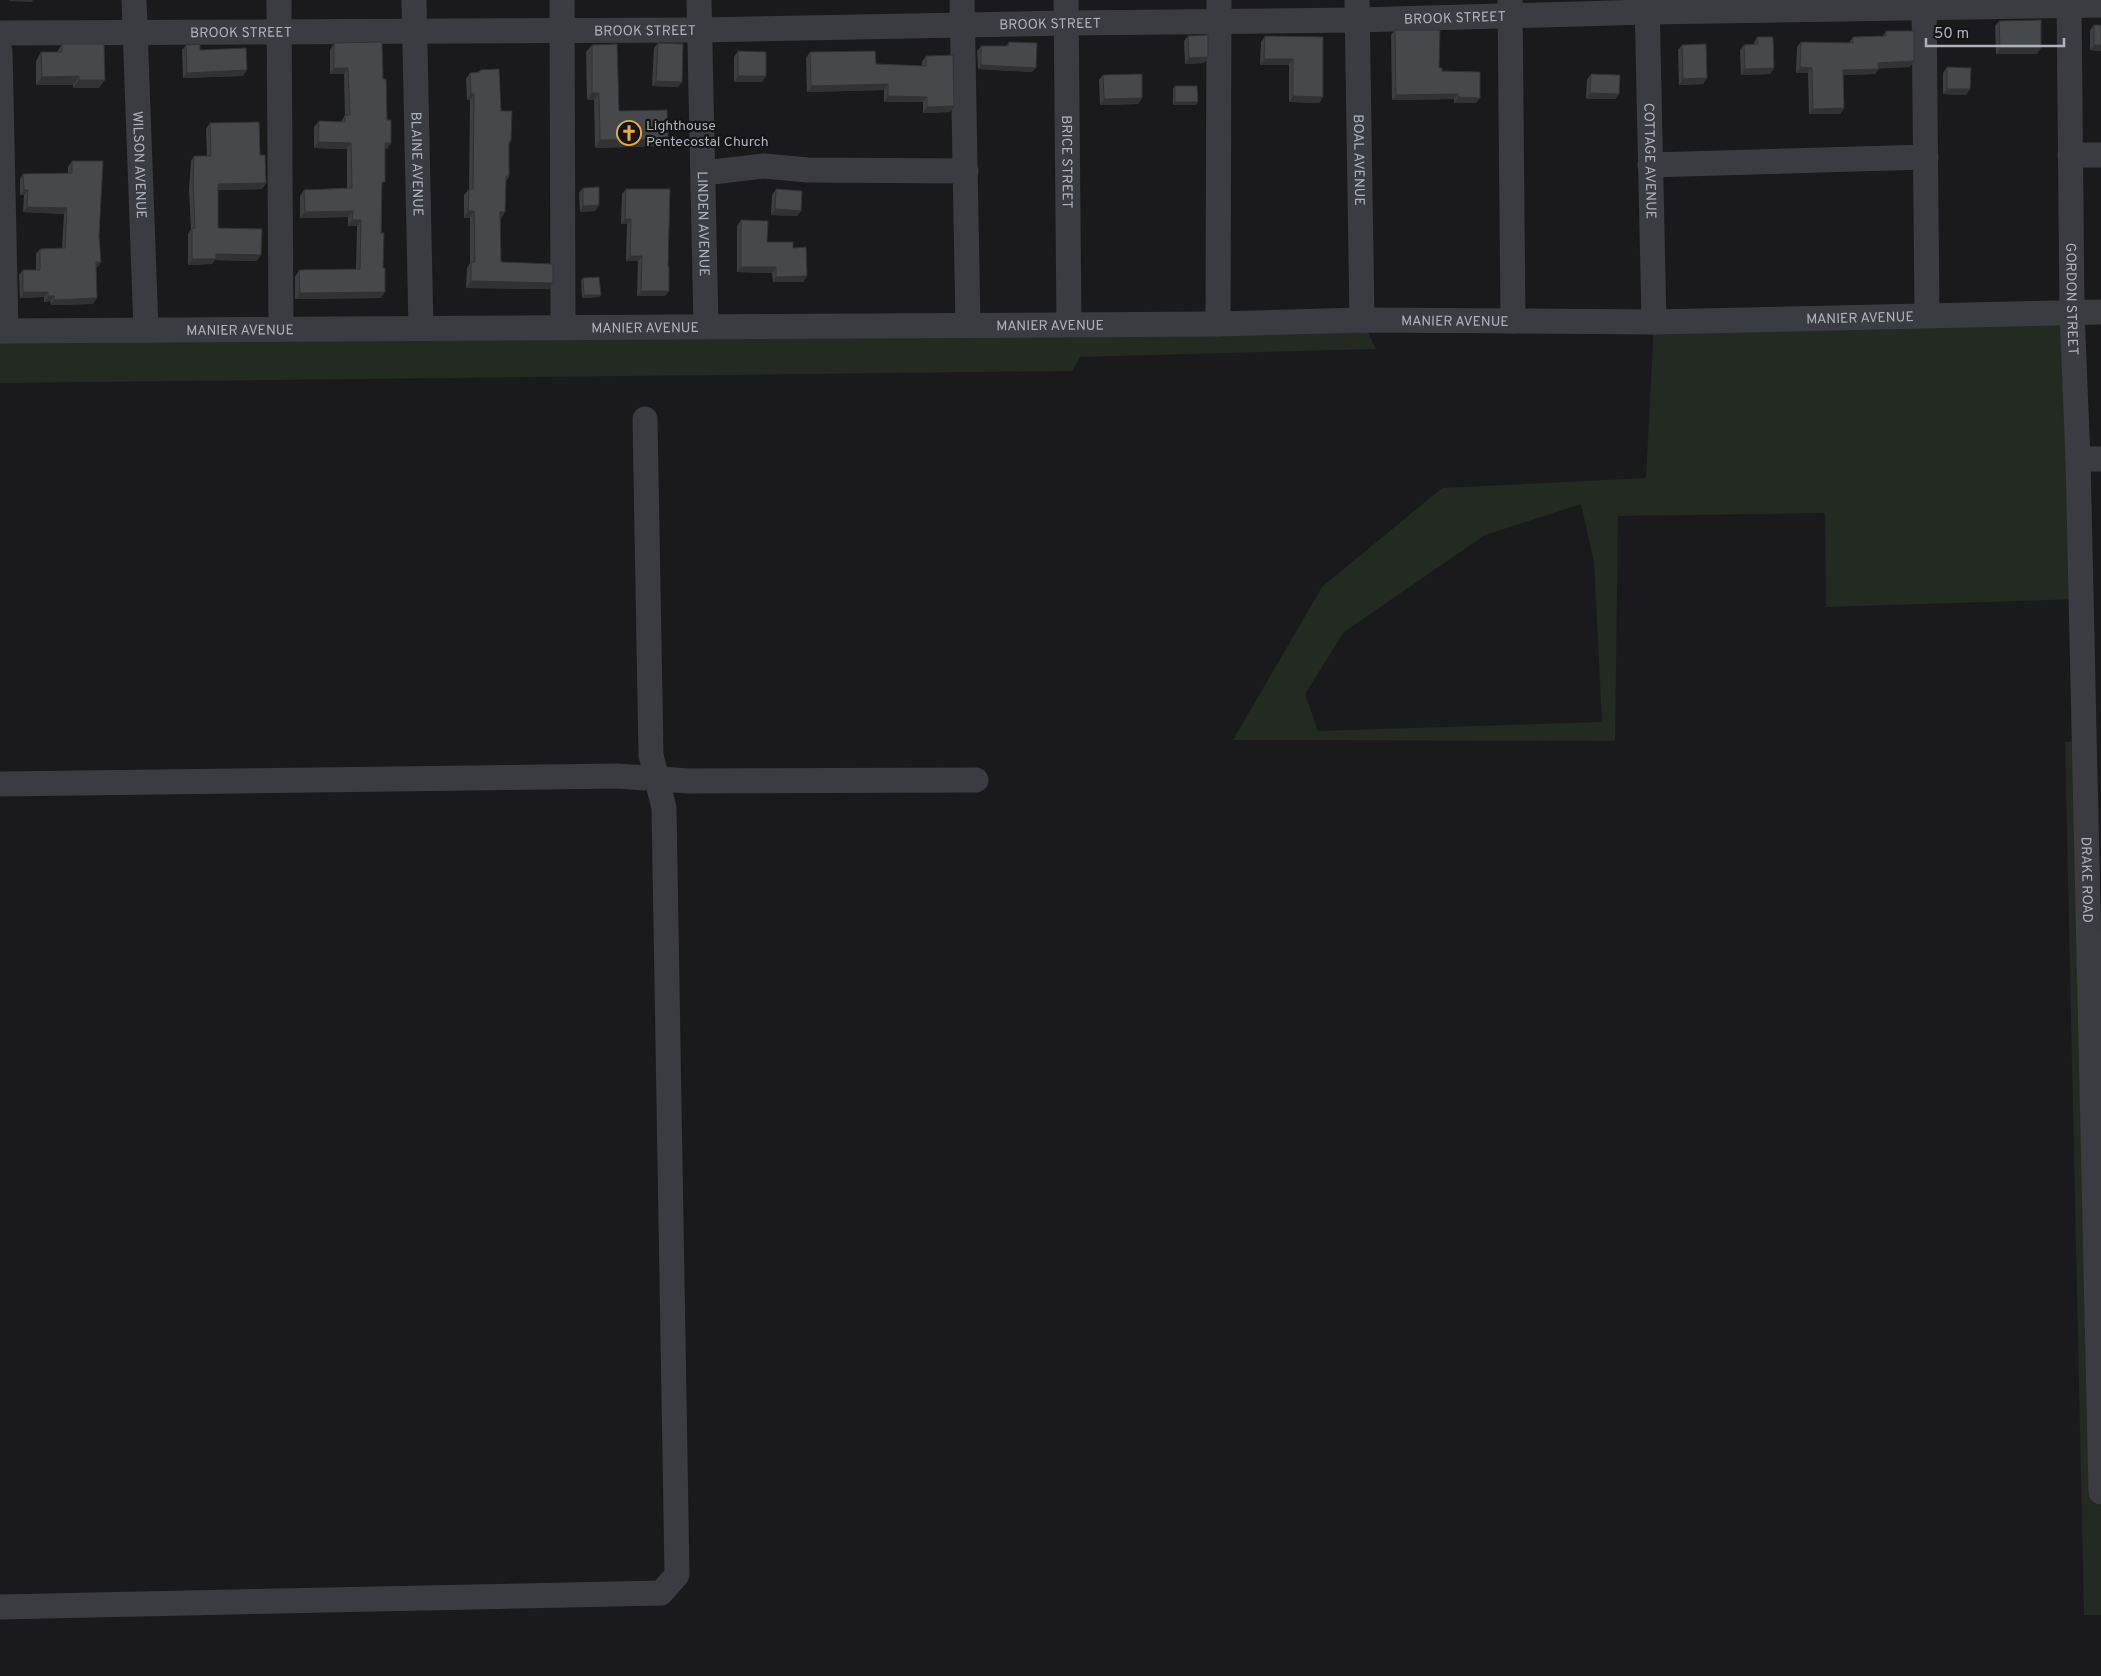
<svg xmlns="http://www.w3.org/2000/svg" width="2101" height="1676" font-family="Overpass,sans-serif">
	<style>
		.green { fill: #222a22; fill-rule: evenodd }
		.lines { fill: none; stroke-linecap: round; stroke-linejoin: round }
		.minor { stroke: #3b3c41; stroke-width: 25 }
		.wall { fill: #3d3e41 }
		.shaded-wall { fill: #323235 }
		.building { fill: #47484c; stroke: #323235 }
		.labels { text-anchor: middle; stroke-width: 4.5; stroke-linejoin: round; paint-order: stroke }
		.street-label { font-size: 14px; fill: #adb2bb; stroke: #151517 }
		.poi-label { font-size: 14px; fill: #adb2bb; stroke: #151517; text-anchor: start }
	</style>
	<rect width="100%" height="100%" fill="#1a1a1c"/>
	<g class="green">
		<path d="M 2072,312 L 2080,599 L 1826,607 L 1825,513 L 1618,516 L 1615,741 L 1233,740 L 1322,587 L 1442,488 L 1646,478 L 1654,322 ZM 1581,504 L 1594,562 L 1602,722 L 1318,731 L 1305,694 L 1344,632 L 1485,535 Z"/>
		<polygon points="1362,320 1376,349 1080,357 1072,371 0,383 0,331"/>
		<polygon points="2084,740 2101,1155 2101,1615 2084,1615 2065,742"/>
	</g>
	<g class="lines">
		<g class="minor">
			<path id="s1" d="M 134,0 L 146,330"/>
			<polyline points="279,0 281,329"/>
			<path id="s2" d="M 414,0 L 421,328"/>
			<polyline points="562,0 563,327"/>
			<path id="s3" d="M 699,0 L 706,326"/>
			<polyline points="962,0 968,325"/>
			<path id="s4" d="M 1066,0 L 1069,324"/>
			<path id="s5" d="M 1357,0 L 1362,320"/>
			<path id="s6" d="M 1647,0 L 1654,322"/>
			<polyline points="1924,0 1927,315"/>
			<path id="s7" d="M 2069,0 L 2072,312 L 2078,459 L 2101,1492"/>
			<polyline points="1510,1 1513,321"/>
			<path id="s8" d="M 0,33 L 700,30 L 1066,23 L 1357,20 L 1647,12 L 2101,5"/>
			<polyline points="0,51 6,331"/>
			<polyline points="2070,155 2101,155"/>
			<polyline points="1650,165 1926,157"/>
			<polyline points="704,173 764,166 808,170 966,171"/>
			<polyline points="1218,324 1219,0"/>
			<path id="s9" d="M 0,331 L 1218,324 L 1362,320 L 1654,322 L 2101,312"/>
			<polyline points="2078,459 2101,459"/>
			<polyline points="0,784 617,776 689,781 976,780"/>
			<polyline points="0,1607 661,1593 677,1575 664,808 651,755 645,419"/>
		</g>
	</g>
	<g class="wall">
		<polygon points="1999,21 2037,54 1996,54 1995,26"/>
		<polygon points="2094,25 2101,51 2090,50 2090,30"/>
		<polygon points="1395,30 1442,71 1476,103 1454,103 1454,99 1392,100 1391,35"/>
		<polygon points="1886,31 1910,67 1879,68 1875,74 1843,75 1844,108 1840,114 1809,114 1808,73 1796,73 1797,47 1801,42 1849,43 1853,37 1883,36"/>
		<polygon points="1188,36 1208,57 1204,63 1185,64 1184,41"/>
		<polygon points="1265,36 1323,37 1323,97 1319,103 1289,102 1289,65 1260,65 1261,42"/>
		<polygon points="1757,37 1774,68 1770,74 1741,75 1740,50 1744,45 1754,44 1754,43"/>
		<polygon points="1009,42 1032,72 978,69 977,51 981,46 1006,46"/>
		<polygon points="334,43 383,79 387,120 391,143 387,149 385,149 382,186 381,298 295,299 295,277 299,270 356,269 357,226 348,226 348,217 300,218 300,196 304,190 347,188 347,149 314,148 314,127 319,121 341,122 345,115 344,74 330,74 330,50"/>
		<polygon points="658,43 682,82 678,87 652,86 654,48"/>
		<polygon points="62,44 99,88 73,88 73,85 36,85 36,61 41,52 57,52"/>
		<polygon points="186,45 200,50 243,76 183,78 182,50"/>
		<polygon points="592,45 619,111 668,139 663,146 595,148 594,100 587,100 586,52"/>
		<polygon points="1682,45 1707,78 1703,84 1679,85 1678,50"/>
		<polygon points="738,51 762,82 734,82 734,57"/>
		<polygon points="810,52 876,64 922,66 922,62 926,56 954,106 950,112 923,113 923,102 884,102 884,90 807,92 806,58"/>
		<polygon points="1947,67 1970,89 1966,95 1943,94 1943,73"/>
		<polygon points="480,70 501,111 511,141 509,143 509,176 506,181 505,212 501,218 501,262 553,283 549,289 466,288 467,268 470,263 470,218 464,218 464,195 469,189 470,100 467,100 466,79 470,73 478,72"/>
		<polygon points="1591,74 1619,94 1615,99 1586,99 1587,80"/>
		<polygon points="1103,75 1142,98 1138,104 1100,105 1099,80"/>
		<polygon points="1175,86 1196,105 1173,105 1173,89"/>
		<polygon points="210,123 260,155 266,183 262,189 218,190 218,228 257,261 215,260 212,264 188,265 188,234 191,229 189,189 191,161 194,156 207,156 206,129"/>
		<polygon points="72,161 99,236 101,262 98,267 96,267 93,304 51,305 50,301 44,302 44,297 20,298 19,275 23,270 36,270 36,254 40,249 62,248 64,214 23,212 24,195 20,195 20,179 23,174 68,173 68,167"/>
		<polygon points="583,188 599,205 595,211 580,212 579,193"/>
		<polygon points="626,189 665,296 637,296 638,261 626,261 627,224 621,224 622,194"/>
		<polygon points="776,189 801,211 797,216 771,215 772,195"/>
		<polygon points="741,220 767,242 793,248 807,276 803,282 773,282 772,273 737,272 737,226"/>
		<polygon points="583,278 599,297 582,298 581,280"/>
	</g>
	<g class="shaded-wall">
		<polygon points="10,0 33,0 32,2 9,1"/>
		<polygon points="2094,45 2101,45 2101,51 2090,50"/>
		<polygon points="2000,48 2041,48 2037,54 1996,54"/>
		<polygon points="1208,57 1204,63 1185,64 1189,58"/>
		<polygon points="1264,59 1293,59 1289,65 1260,65"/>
		<polygon points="1914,61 1910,67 1874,69 1878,63"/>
		<polygon points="981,65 1036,68 1032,72 978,69"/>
		<polygon points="1800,67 1812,68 1808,73 1796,73"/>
		<polygon points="334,68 348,68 344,74 330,74"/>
		<polygon points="1774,68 1770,74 1741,75 1745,69"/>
		<polygon points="1879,69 1875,74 1839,75 1843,70"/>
		<polygon points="247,70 243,76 183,78 187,73"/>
		<polygon points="79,76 73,85 36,85 42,77"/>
		<polygon points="738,76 766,76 762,82 734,82"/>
		<polygon points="1707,78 1703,84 1679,85 1683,79"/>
		<polygon points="79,80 105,80 99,88 73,88"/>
		<polygon points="656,81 682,82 678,87 652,86"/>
		<polygon points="888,84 884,90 807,92 811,86"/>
		<polygon points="1947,89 1970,89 1966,95 1943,94"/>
		<polygon points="592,93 599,93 594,100 587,100"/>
		<polygon points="1590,93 1619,94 1615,99 1586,99"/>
		<polygon points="471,94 474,94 470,100 467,100"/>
		<polygon points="1458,94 1454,99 1392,100 1396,95"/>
		<polygon points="888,96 927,97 923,102 884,102"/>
		<polygon points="1293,96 1323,97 1319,103 1289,102"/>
		<polygon points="1458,97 1480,98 1476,103 1454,103"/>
		<polygon points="1142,98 1138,104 1100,105 1104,99"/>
		<polygon points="1175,102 1198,102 1196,105 1173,105"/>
		<polygon points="954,106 950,112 923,113 927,107"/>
		<polygon points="1844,108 1840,114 1809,114 1813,109"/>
		<polygon points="668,139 663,146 595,148 600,140"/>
		<polygon points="318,142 351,143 347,149 314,148"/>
		<polygon points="385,143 391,143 387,149 380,149"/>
		<polygon points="266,183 262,189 214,190 218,184"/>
		<polygon points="24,190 28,190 24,195 20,195"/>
		<polygon points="599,205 595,211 580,212 583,206"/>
		<polygon points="27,207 67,208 64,214 23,212"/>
		<polygon points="775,209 801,211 797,216 771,215"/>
		<polygon points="353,211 348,217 300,218 305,212"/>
		<polygon points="468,211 474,211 470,218 464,218"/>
		<polygon points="500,212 505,212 501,218 496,218"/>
		<polygon points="625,219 631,219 627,224 621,224"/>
		<polygon points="352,220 361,220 357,226 348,226"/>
		<polygon points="216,254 261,255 257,261 215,260 212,264 188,265 192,259"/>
		<polygon points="630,256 642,256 638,261 626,261"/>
		<polygon points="96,262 101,262 98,267 92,267"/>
		<polygon points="741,267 776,267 772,273 737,272"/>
		<polygon points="807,276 803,282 773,282 776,277"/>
		<polygon points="471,281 553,283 549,289 466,288"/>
		<polygon points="641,291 669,291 665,296 637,296"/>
		<polygon points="23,292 48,292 44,297 20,298"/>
		<polygon points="385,292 381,298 295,299 300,293"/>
		<polygon points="584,295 601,295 599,297 582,298"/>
		<polygon points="48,296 54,296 50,301 44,302"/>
		<polygon points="97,298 93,304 51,305 54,300"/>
	</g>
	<g class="building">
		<polygon points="2041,20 2041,48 2000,48 1999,21"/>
		<rect x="2094" y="25" width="7" height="20"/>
		<polygon points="1395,30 1440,30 1439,68 1442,68 1442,71 1480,72 1480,98 1458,97 1458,94 1396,95"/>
		<polygon points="1886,31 1914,31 1914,61 1878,63 1879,69 1843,70 1844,108 1813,109 1812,68 1800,67 1801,42 1853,43 1853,37 1886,36"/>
		<polygon points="1208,35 1208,57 1189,58 1188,36"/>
		<polygon points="1265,36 1323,37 1323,97 1293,96 1293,59 1264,59"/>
		<polygon points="1757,37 1773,37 1774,68 1745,69 1744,45 1758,44"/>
		<polygon points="382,42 383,79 386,79 387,120 391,120 391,143 385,143 385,182 382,182 381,233 384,233 383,268 385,268 385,292 300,293 299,270 360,269 361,220 352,220 353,211 305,212 304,190 352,188 351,143 318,142 319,121 345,122 345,115 350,115 348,68 334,68 334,43"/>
		<polygon points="1009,42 1037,43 1036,68 981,65 981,46 1008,46"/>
		<polygon points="658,43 683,44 682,82 656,81"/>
		<polygon points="62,44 104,44 105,80 79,80 79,76 42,77 41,52 62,52"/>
		<polygon points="200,44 200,50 246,48 247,70 187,73 186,45"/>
		<polygon points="617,44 619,111 667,110 668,139 600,140 599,93 592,93 592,45"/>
		<polygon points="1706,44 1707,78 1683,79 1682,45"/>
		<polygon points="738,51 766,52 766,76 738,76"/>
		<polygon points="875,51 876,64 926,66 926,56 953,55 954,106 927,107 927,97 888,96 888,84 811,86 810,52"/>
		<polygon points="1947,67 1971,68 1970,89 1947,89"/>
		<polygon points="499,69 501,111 512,111 511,141 509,141 509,176 506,176 505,212 500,212 501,262 553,264 553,283 471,281 471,262 475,262 474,211 468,211 469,189 473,189 474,94 471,94 470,73 480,72 480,70"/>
		<polygon points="1142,74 1142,98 1104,99 1103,75"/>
		<polygon points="1591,74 1620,75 1619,94 1590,93"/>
		<polygon points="1175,86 1197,86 1198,102 1175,102"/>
		<polygon points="259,122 260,155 265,155 266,183 218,184 218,228 262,229 261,255 216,254 216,259 192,259 192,228 195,228 193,183 194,156 211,156 210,123"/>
		<polygon points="72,161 103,161 99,236 101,262 96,262 97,298 54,300 54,296 48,296 48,292 23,292 23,270 40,270 40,249 65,248 67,208 27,207 28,190 24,190 23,174 72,173"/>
		<polygon points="599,187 599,205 583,206 583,188"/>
		<polygon points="626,189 670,189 668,266 669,267 669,291 641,291 642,256 630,256 631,219 625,219"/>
		<polygon points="776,189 802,191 801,211 775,209"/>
		<polygon points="741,220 768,221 767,242 793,242 793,248 806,247 807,276 776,277 776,267 741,267"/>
		<polygon points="599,277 601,295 584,295 583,278"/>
	</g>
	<defs>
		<symbol id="church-ring" viewBox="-11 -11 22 22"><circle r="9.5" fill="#151517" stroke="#eaac43" stroke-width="1.5"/><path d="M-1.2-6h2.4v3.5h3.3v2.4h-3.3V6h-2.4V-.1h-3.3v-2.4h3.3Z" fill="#eaac43"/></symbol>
	</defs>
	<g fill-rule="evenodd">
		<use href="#church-ring" x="615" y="119" width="28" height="28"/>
	</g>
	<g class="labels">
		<g class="street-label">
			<text dy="5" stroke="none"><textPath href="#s8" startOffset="1455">BROOK STREET</textPath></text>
			<text dy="5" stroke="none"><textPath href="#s8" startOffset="1050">BROOK STREET</textPath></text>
			<text dy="5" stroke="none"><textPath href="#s8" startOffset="645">BROOK STREET</textPath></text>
			<text dy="5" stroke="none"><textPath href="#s8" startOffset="241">BROOK STREET</textPath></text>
			<text dy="5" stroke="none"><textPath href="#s5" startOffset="160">BOAL AVENUE</textPath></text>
			<text dy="5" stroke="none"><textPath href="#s6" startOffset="161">COTTAGE AVENUE</textPath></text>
			<text dy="5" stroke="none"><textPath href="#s4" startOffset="162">BRICE STREET</textPath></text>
			<text dy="5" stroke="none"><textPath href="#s2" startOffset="164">BLAINE AVENUE</textPath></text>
			<text dy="5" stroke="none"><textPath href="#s1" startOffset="165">WILSON AVENUE</textPath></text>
			<text dy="5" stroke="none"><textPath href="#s3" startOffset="224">LINDEN AVENUE</textPath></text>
			<text dy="5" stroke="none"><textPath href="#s7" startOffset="299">GORDON STREET</textPath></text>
			<text dy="5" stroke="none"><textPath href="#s9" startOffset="1860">MANIER AVENUE</textPath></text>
			<text dy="5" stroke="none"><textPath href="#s9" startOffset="1455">MANIER AVENUE</textPath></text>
			<text dy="5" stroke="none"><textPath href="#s9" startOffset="1050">MANIER AVENUE</textPath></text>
			<text dy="5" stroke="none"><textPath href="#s9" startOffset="645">MANIER AVENUE</textPath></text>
			<text dy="5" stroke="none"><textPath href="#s9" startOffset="240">MANIER AVENUE</textPath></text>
			<text dy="5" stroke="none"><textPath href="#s7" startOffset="880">DRAKE ROAD</textPath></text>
		</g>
		<g class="poi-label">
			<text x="646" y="130">Lighthouse<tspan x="646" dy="16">Pentecostal Church</tspan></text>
		</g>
	</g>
	<path d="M1926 38v8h138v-8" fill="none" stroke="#adb2bb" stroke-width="2.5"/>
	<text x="1934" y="38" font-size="15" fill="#adb2bb" stroke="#151517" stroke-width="4" paint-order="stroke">50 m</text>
</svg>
